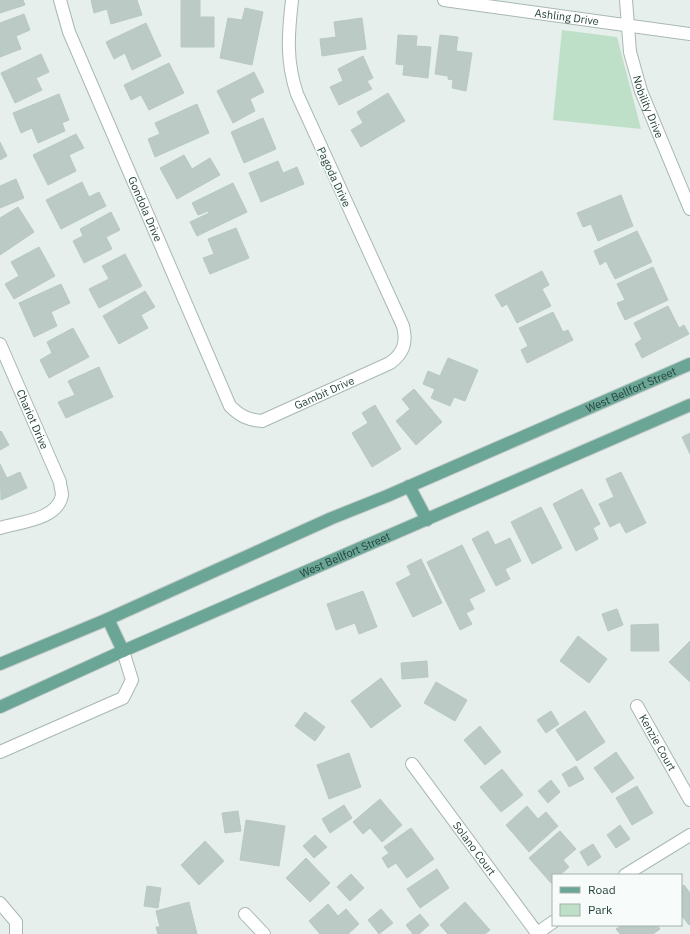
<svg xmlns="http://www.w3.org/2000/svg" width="690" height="934" font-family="'IBM Plex Sans',sans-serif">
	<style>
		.green { fill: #bfe0c8 }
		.building { fill: #bbcac4; stroke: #b8c9c2 }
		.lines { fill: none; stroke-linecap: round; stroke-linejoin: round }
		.minor-casing { stroke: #a8b8b2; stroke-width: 14 }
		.major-casing { stroke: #c2cac8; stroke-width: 14 }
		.minor { stroke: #fff; stroke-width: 12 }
		.major { stroke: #6aa596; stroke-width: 12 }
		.labels { text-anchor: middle; stroke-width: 3.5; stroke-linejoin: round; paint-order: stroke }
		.street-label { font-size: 11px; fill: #24423a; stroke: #f7fbf9 }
	</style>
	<rect width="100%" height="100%" fill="#e6efeb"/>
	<polygon class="green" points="562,30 617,37 641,129 553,120"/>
	<g class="building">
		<polygon points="0,0 23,0 25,5 0,13"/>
		<polygon points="91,0 137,0 142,15 111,24 107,9 94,13"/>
		<polygon points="181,0 200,0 200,17 214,17 214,47 181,47"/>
		<polygon points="245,8 263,12 252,65 220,58 228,18 242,20"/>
		<polygon points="24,14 30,30 16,36 21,49 0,57 0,23"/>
		<polygon points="362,18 366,49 322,56 320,39 336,37 334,22"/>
		<polygon points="146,23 161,56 132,70 125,53 114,59 106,42"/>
		<polygon points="398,35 417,36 416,46 431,47 428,78 403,75 404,65 396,64"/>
		<polygon points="440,35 458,37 456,51 472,53 466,91 452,88 453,80 448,79 448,76 435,74"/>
		<polygon points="41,54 49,72 36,78 42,90 15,103 1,73"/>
		<polygon points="363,56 373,78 367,81 372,89 339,105 330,87 343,81 338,69"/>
		<polygon points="169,63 184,93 149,110 141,95 131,100 124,85"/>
		<polygon points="254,72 264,92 250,99 255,111 233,123 217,91"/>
		<polygon points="388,93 405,121 361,147 351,130 363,123 357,112"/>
		<polygon points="59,94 69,120 62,123 65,131 38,143 32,128 21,133 13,113"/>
		<polygon points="197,104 209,133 155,157 148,139 160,134 155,123"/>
		<polygon points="263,118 276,149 244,163 231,132"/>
		<polygon points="76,134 84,148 69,155 76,171 48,185 33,155"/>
		<polygon points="0,142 7,156 0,160"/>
		<polygon points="184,155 192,169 210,158 220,175 177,199 160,168"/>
		<polygon points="278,161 283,173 297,167 304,184 261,202 249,173"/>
		<polygon points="16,179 24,198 0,208 0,186"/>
		<polygon points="82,182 89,197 99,192 106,206 61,229 46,200"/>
		<polygon points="233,183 247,212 197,236 190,222 209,213 208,211 198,215 192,203"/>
		<polygon points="621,195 633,226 598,241 591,224 583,227 577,213"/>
		<polygon points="18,207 34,232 0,255 0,218"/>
		<polygon points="111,212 120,230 106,237 112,249 84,263 73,241 83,236 80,229"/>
		<polygon points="236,228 249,258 210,274 203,258 214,254 208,239"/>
		<polygon points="637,231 652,262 615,279 606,261 600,265 594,251"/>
		<polygon points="39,247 55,276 14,299 5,284 19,276 11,262"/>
		<polygon points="125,254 142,286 99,308 89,289 109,279 102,266"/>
		<polygon points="653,267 668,300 625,320 617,303 625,300 617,284"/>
		<polygon points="542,271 549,285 542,289 551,306 517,323 507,304 502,307 495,295"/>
		<polygon points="61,284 70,303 51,312 57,326 34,337 19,303"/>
		<polygon points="145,291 155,307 141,315 148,328 119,344 103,316"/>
		<polygon points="668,306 679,328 684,325 689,334 642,358 635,344 642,339 634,323"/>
		<polygon points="553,312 563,332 568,330 573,340 527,363 521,350 528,346 519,328"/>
		<polygon points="73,328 89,357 49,378 40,360 52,353 47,342"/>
		<polygon points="448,358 478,370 465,401 454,397 450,406 431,398 435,389 423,384 428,371 440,376"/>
		<polygon points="99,367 113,397 66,418 58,402 75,395 68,381"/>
		<polygon points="414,389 442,422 416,445 396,421 410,409 402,399"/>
		<polygon points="375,405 401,449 372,467 352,433 368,423 362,413"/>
		<polygon points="1,431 9,445 0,450 0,432"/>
		<polygon points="690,433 690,454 682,437"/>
		<polygon points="0,464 7,478 20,472 27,488 1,500"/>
		<polygon points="621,472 646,523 626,533 620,522 610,527 599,504 614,497 606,479"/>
		<polygon points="582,489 600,524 593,528 598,539 576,551 553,504"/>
		<polygon points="541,507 562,548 532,564 511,522"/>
		<polygon points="488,531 495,545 510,538 521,561 505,569 510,579 496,586 472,539"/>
		<polygon points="462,545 485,591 469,599 474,609 466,613 472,624 460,630 427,562"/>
		<polygon points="421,559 442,603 413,617 396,583 411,575 407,566"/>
		<polygon points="363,591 377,627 359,634 355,623 336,630 327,604"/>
		<polygon points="617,609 623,625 608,631 602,614"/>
		<polygon points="658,624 659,651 631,651 631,625"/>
		<polygon points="578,636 607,659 589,683 560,661"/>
		<polygon points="690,641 690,682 669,662"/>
		<polygon points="427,661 428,677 402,679 401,663"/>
		<polygon points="381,678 401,706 371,728 351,701"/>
		<polygon points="436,682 467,700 455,721 424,703"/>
		<polygon points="551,711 559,724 546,733 537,720"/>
		<polygon points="585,711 605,742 577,761 556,730"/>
		<polygon points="305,712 325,727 315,741 295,726"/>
		<polygon points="480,726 501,752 485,765 464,740"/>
		<polygon points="616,752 634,778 612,793 594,768"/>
		<polygon points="349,753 361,787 329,799 317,765"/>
		<polygon points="576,766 584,779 569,787 562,774"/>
		<polygon points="502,769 523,795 501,812 480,787"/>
		<polygon points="551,780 560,792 548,803 538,791"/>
		<polygon points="637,786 653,813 632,825 616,798"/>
		<polygon points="380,799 402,825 382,842 370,828 363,834 353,822"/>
		<polygon points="344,805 352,818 330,833 322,819"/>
		<polygon points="527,806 538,819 546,812 558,826 529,852 506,825"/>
		<polygon points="238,811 241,831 225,833 222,813"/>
		<polygon points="246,820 285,826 279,866 240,860"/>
		<polygon points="620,825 630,839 616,848 607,835"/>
		<polygon points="411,828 434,859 407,878 396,863 388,868 382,858 389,853 384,847"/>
		<polygon points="560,831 576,849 563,860 569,867 560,875 553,875 553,881 551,883 529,858"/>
		<polygon points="315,835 327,847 314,858 303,846"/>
		<polygon points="205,841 224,861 199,885 181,865"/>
		<polygon points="593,844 601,857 588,866 580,852"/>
		<polygon points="306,858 330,883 310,902 286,878"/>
		<polygon points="437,869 449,888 420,908 407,889"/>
		<polygon points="351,874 364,888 350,901 337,887"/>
		<polygon points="684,885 690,893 690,924 689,925 682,916 681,917 681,887"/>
		<polygon points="147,886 161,888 158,908 144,906"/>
		<polygon points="189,902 197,934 158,934 156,927 160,927 156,911"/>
		<polygon points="465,902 490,930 485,934 448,934 440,925"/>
		<polygon points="328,904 338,916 346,909 359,924 348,934 320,934 309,921"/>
		<polygon points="381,909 393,923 379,934 368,920"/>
		<polygon points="420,914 429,925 419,934 413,934 406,925"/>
		<polygon points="623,925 657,925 660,929 653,934 620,934 616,929"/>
	</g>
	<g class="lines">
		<defs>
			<g id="minor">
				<path id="s1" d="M 60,0 L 69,32 L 230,406 C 240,416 248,420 262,421 L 390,363 C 404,353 407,342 403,326 L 297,94 C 286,61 288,35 292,0"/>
				<path id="s2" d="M 444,0 L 690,34"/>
				<path id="s3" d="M 626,0 L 630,52 L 641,91 L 690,209"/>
				<path id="s4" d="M 0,344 L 60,482 C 60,486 62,491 62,495 C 58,520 19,522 0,528"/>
				<path id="s5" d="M 637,706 L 690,800"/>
				<polyline points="0,752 123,698 132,680 123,651"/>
				<path id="s6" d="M 412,764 L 537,933"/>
				<polyline points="625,875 690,835"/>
				<polyline points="0,903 16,922 16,934"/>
				<polyline points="245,914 264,934"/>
				<polyline points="536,934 553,922"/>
			</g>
			<g id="major">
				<polyline points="409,486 427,520"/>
				<polyline points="108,619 123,651"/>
				<path id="s7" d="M 0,664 L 108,619 L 332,518 L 387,496 L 690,364"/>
				<path id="s8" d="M 0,707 L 123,651 L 690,405"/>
			</g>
		</defs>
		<use href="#minor" class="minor-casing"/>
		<use href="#major" class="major-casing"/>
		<use href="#minor" class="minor"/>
		<use href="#major" class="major"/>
	</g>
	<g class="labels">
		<g class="street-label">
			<text dy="4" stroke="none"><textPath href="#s2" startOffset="124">Ashling Drive</textPath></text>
			<text dy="4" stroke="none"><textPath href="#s3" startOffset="110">Nobility Drive</textPath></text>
			<text transform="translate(334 177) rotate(65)" y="4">Pagoda Drive</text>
			<text dy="4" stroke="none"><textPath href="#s1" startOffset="226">Gondola Drive</textPath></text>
			<text dy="4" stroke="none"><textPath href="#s7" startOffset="688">West Bellfort Street</textPath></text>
			<text dy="4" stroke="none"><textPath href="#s1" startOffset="545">Gambit Drive</textPath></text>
			<text dy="4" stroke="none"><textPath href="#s4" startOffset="82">Chariot Drive</textPath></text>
			<text dy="4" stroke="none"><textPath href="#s8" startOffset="377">West Bellfort Street</textPath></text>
			<text dy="4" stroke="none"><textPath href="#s5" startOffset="42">Kenzie Court</textPath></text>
			<text dy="4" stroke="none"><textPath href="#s6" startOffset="105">Solano Court</textPath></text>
		</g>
	</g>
	<rect x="552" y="874" width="130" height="52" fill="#f7fbf9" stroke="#a3b1ad"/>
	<rect x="560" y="887" width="20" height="6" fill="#6aa596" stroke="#a3b1ad"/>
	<text x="588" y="894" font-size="12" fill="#24423a">Road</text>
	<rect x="560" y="904" width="20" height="12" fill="#bfe0c8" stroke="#a3b1ad"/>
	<text x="588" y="914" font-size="12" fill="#24423a">Park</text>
</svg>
